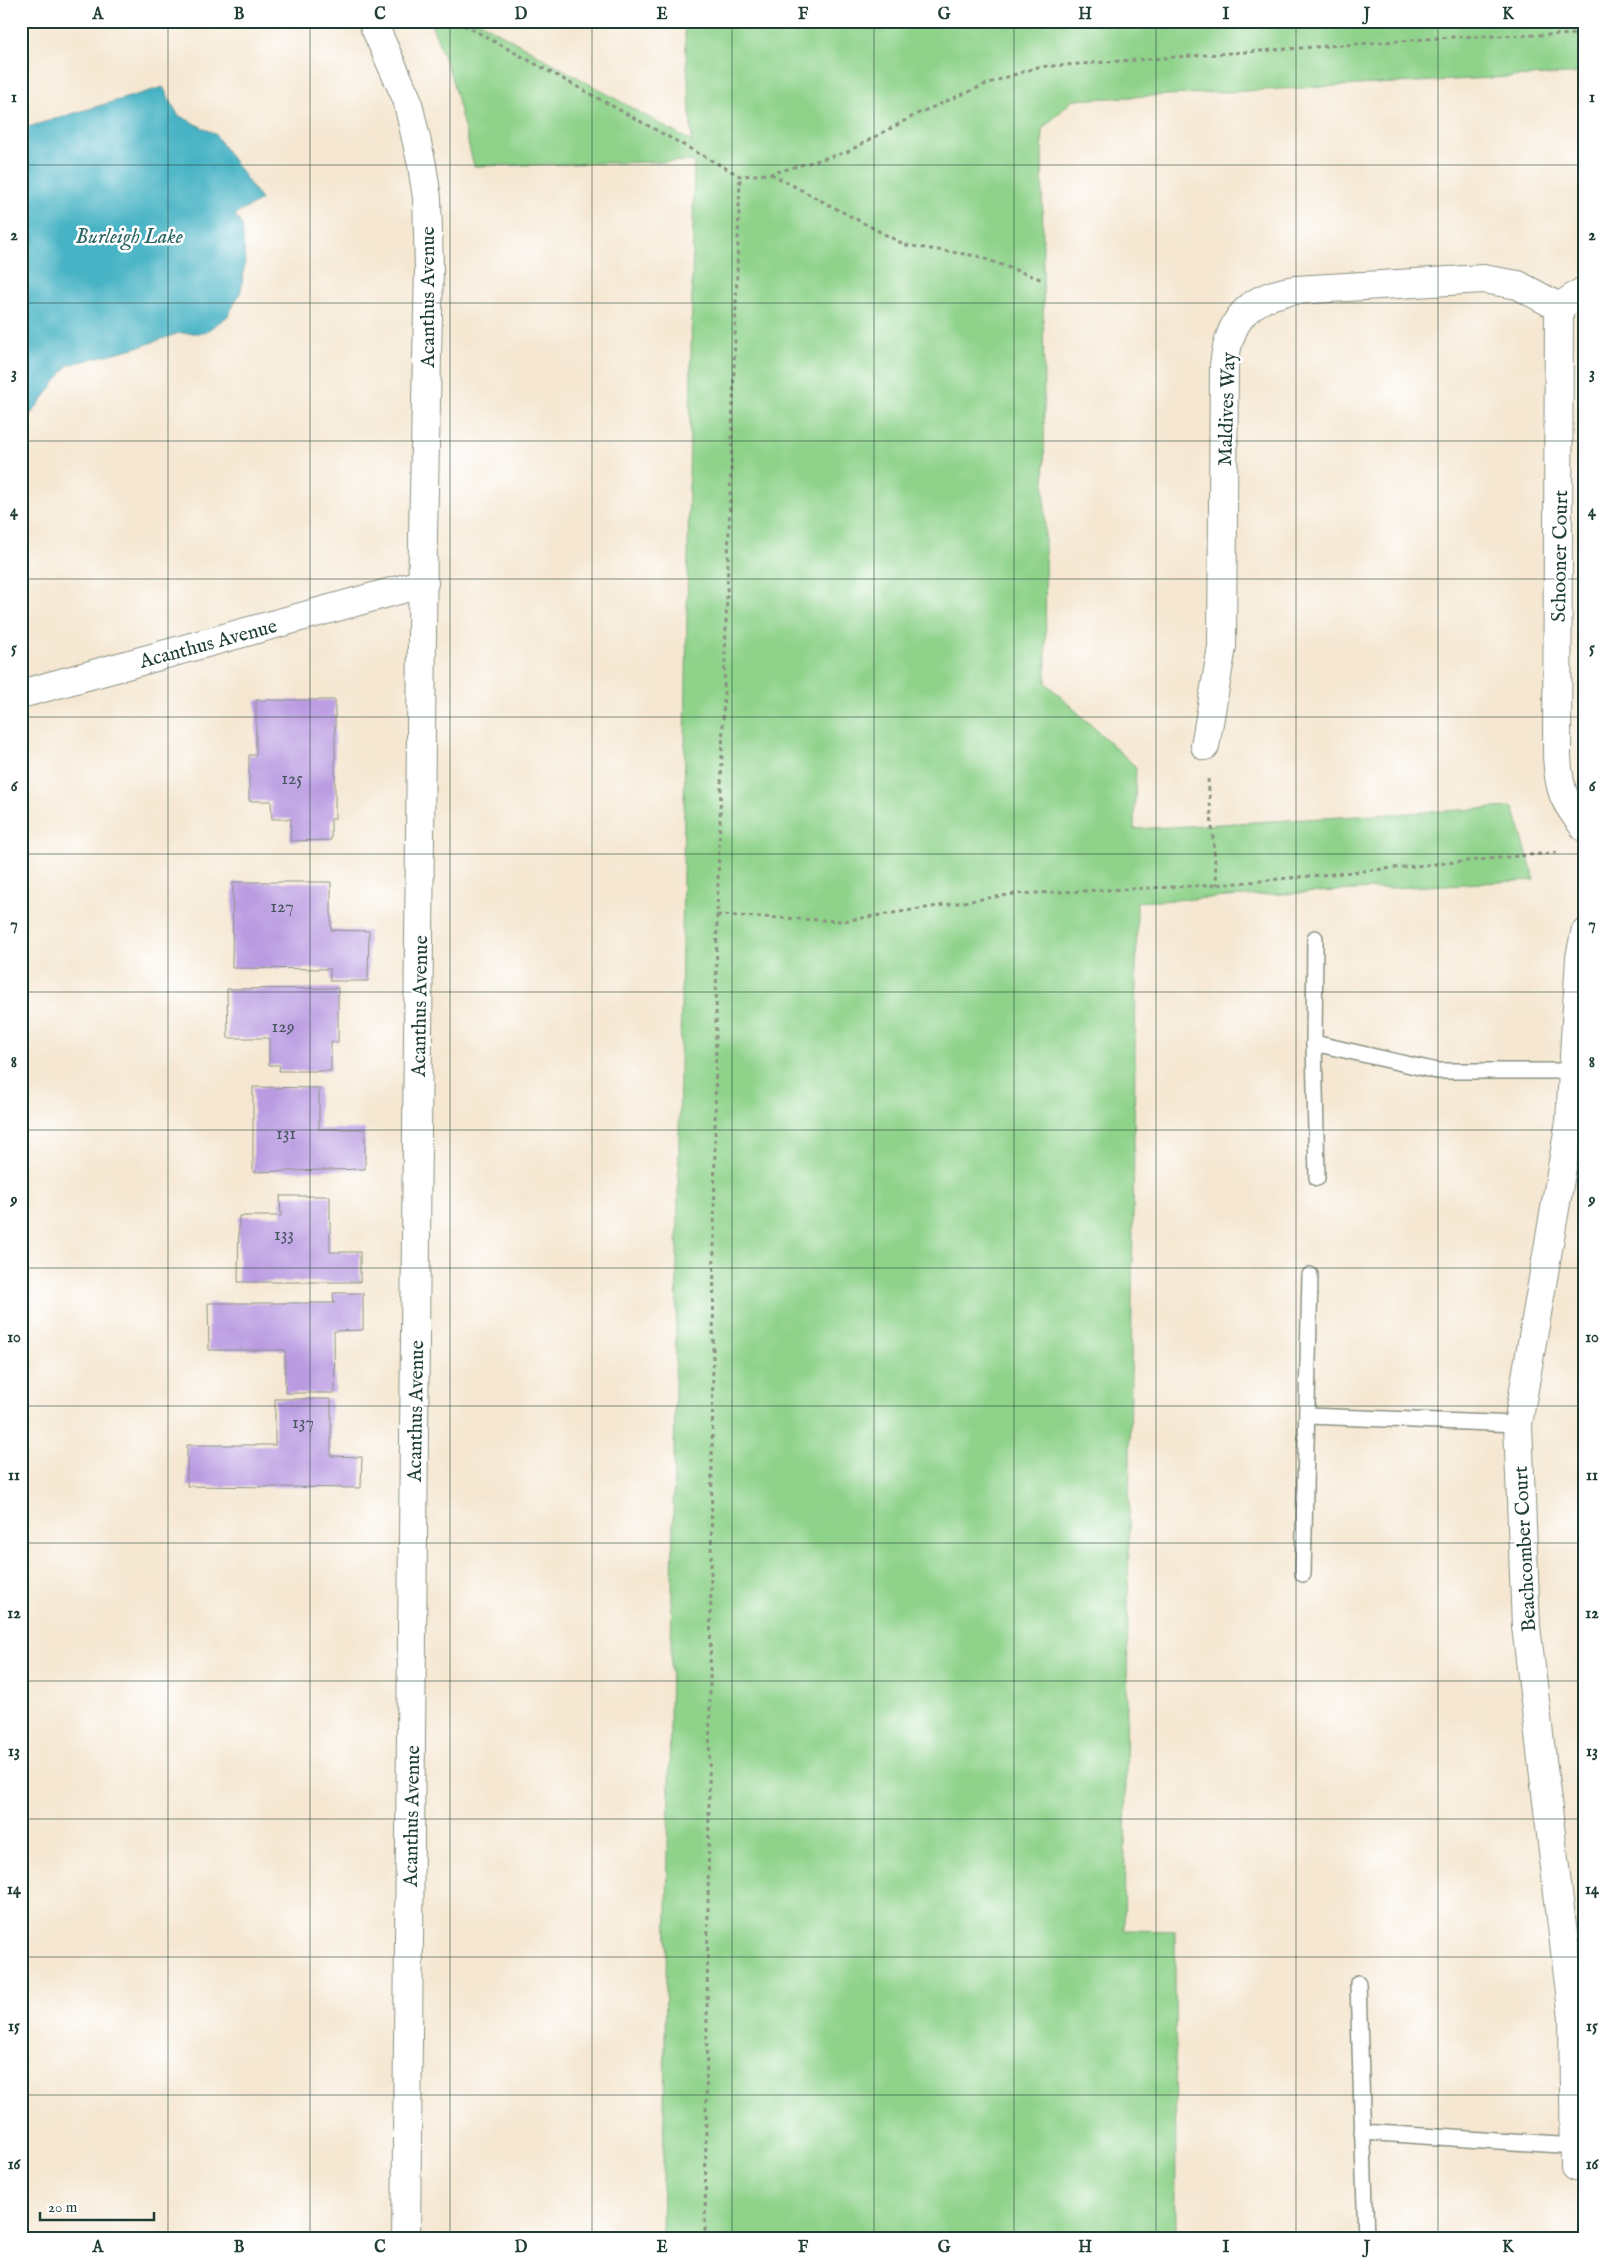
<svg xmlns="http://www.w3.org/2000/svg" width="1606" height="2260" font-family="'IM FELL English',serif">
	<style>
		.green { fill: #8fd38b; stroke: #578860 }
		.water { fill: #47b3c4; stroke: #33787c }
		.building { fill: #ba9be1 }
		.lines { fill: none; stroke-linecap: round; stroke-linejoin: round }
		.service-casing { stroke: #8a9282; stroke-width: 18 }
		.minor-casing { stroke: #8a9282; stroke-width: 30 }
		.path { stroke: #8a9282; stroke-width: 3; stroke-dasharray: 4 4; stroke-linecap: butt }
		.service { stroke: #fff; stroke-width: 15 }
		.minor { stroke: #fff; stroke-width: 28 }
		.grid { fill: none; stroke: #1f3d34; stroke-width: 1; stroke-opacity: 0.55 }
		.labels { text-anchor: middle; stroke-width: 5; stroke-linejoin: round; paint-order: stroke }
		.number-label { font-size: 18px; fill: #46545f }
		.street-label { font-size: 20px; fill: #1f3d34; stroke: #fff }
		.water-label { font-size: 21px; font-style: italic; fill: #2d6666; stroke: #fff }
		.neatline { fill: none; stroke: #1f3d34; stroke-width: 2 }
		.grid-label { font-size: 16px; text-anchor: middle; font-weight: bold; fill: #1f3d34 }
	</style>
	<rect width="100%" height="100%" fill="#fff"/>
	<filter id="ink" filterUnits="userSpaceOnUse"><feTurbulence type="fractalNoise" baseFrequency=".02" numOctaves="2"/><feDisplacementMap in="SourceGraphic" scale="10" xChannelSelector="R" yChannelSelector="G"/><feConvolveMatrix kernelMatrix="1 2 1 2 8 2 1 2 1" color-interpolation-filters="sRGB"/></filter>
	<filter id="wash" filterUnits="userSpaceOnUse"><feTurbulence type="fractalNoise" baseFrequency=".0096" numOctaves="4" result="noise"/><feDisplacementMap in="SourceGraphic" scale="20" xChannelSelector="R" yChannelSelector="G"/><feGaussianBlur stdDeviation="1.12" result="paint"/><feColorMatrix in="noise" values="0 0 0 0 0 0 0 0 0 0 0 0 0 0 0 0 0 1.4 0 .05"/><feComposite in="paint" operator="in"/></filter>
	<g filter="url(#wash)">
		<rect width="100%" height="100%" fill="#f5e7d1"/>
		<polygon class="green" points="430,21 478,21 692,142 684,21 1585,21 1585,73 1073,100 1042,129 1046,683 1136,767 1134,829 1513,807 1535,880 1137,902 1124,1930 1175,1931 1176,2239 662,2239 694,161 474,166 451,76"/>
		<polygon class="water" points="163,87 178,115 215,134 261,200 235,215 242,226 245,261 241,291 228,316 204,333 179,333 142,346 68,365 32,413 21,416 21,129"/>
		<g id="blocks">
			<g class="building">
				<polygon points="256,700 335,700 335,819 331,819 331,840 290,841 291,819 272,819 271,801 249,801 249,755 256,755"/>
				<polygon points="233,882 331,882 331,930 369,931 368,981 330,981 330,969 232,968"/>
				<polygon points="338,988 338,1042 331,1042 331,1071 279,1071 280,1065 269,1065 269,1038 228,1038 227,989"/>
				<polygon points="253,1087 319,1088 319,1129 365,1129 365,1169 253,1172"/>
				<polygon points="280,1196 330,1196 330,1252 360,1252 360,1282 238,1282 239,1216 281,1216"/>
				<polygon points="333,1293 363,1293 363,1330 334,1331 335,1393 285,1393 285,1350 209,1350 208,1303 334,1303"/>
				<polygon points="275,1399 331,1399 331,1456 362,1457 361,1488 187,1486 187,1445 275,1445"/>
			</g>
		</g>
	</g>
	<g filter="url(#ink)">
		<use href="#blocks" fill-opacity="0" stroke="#8a9282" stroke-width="1"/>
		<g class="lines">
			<defs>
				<g id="service">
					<polyline points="1315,938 1314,1043 1317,1178"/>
					<polyline points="1314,1043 1437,1071 1572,1071"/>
					<polyline points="1308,1416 1518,1424"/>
					<polyline points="1303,1574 1310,1275"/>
					<polyline points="1358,1983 1366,2239"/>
					<polyline points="1362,2132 1575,2146"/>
				</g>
				<g id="minor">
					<polyline points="372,21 407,99 422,165 427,198 429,268 423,535 406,2239"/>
					<path d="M 1585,290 L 1559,307 L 1557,756 C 1559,791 1563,800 1585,828"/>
					<polyline points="21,694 424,583"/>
					<path d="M 1205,746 L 1222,647 L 1224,366 C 1229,319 1248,297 1295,290 L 1483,279 L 1518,285 L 1559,307"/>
					<polyline points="1575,2167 1573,2018 1526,1626 1518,1424 1570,1121 1580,957 1585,933"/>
				</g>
			</defs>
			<use href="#service" class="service-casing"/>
			<use href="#minor" class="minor-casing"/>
			<g class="path">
				<polyline points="457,21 740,176 770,174 847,152 919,113 989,83 1038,67 1453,37 1585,34"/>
				<polyline points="771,174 905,245 977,256 1043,280"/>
				<polyline points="1208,779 1217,885"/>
				<polyline points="717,915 843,921 1014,894 1217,885 1561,852"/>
				<polyline points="705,2239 717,915 740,176"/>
			</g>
			<use href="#service" class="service"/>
			<use href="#minor" class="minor"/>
		</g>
	</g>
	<path class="grid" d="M 168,21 L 168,2239M 310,21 L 310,2239M 450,21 L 450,2239M 592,21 L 592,2239M 732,21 L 732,2239M 874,21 L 874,2239M 1014,21 L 1014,2239M 1156,21 L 1156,2239M 1296,21 L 1296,2239M 1438,21 L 1438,2239M 21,165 L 1585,165M 21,303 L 1585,303M 21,441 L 1585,441M 21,579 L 1585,579M 21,717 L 1585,717M 21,854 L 1585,854M 21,992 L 1585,992M 21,1130 L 1585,1130M 21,1268 L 1585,1268M 21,1406 L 1585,1406M 21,1543 L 1585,1543M 21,1681 L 1585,1681M 21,1819 L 1585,1819M 21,1957 L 1585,1957M 21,2095 L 1585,2095"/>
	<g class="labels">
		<g class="number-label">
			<text x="292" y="784">125</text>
			<text x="282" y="912">127</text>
			<text x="283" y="1032">129</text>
			<text x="286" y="1139">131</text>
			<text x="284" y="1240">133</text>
			<text x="303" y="1428">137</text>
		</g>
		<g class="street-label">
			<text transform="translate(427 297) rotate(-90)" y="7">Acanthus Avenue</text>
			<text transform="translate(1226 409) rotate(-88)" y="7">Maldives Way</text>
			<text transform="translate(1559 556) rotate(-89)" y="7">Schooner Court</text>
			<text transform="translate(208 643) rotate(-15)" y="7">Acanthus Avenue</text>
			<text transform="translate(419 1006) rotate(-89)" y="7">Acanthus Avenue</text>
			<text transform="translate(415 1411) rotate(-89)" y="7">Acanthus Avenue</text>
			<text transform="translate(1524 1549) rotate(-93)" y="7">Beachcomber Court</text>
			<text transform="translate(411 1816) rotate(-89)" y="7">Acanthus Avenue</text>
		</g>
		<g class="water-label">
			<text x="129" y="243">Burleigh Lake</text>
		</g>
	</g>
	<rect width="1606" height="2260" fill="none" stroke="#fff" stroke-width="55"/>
	<path d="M40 2212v8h114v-8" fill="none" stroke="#1f3d34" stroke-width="2.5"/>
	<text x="48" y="2212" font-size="15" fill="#1f3d34" stroke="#ffffff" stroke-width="4" paint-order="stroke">20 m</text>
	<rect x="28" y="28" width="1550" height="2204" class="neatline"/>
	<g class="grid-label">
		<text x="98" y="19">A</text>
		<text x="239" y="19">B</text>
		<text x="380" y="19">C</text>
		<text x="521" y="19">D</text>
		<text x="662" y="19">E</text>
		<text x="803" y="19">F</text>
		<text x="944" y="19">G</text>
		<text x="1085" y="19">H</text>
		<text x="1226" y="19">I</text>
		<text x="1367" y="19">J</text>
		<text x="1508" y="19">K</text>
		<text x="14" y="102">1</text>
		<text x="1592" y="102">1</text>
		<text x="14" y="240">2</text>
		<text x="1592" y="240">2</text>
		<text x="14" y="378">3</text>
		<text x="1592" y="378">3</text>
		<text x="14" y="516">4</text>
		<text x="1592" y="516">4</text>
		<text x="14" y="653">5</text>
		<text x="1592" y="653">5</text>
		<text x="14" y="791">6</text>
		<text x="1592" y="791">6</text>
		<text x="14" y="929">7</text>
		<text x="1592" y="929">7</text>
		<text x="14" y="1067">8</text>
		<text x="1592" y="1067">8</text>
		<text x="14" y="1205">9</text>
		<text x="1592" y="1205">9</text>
		<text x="14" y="1342">10</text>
		<text x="1592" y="1342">10</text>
		<text x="14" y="1480">11</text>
		<text x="1592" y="1480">11</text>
		<text x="14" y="1618">12</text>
		<text x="1592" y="1618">12</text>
		<text x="14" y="1756">13</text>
		<text x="1592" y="1756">13</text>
		<text x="14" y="1894">14</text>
		<text x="1592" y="1894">14</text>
		<text x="14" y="2031">15</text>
		<text x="1592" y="2031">15</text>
		<text x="14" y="2169">16</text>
		<text x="1592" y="2169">16</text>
		<text x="98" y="2252">A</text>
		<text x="239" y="2252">B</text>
		<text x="380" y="2252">C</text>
		<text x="521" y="2252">D</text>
		<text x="662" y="2252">E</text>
		<text x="803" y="2252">F</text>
		<text x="944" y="2252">G</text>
		<text x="1085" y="2252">H</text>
		<text x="1226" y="2252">I</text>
		<text x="1367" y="2252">J</text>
		<text x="1508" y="2252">K</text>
	</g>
</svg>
